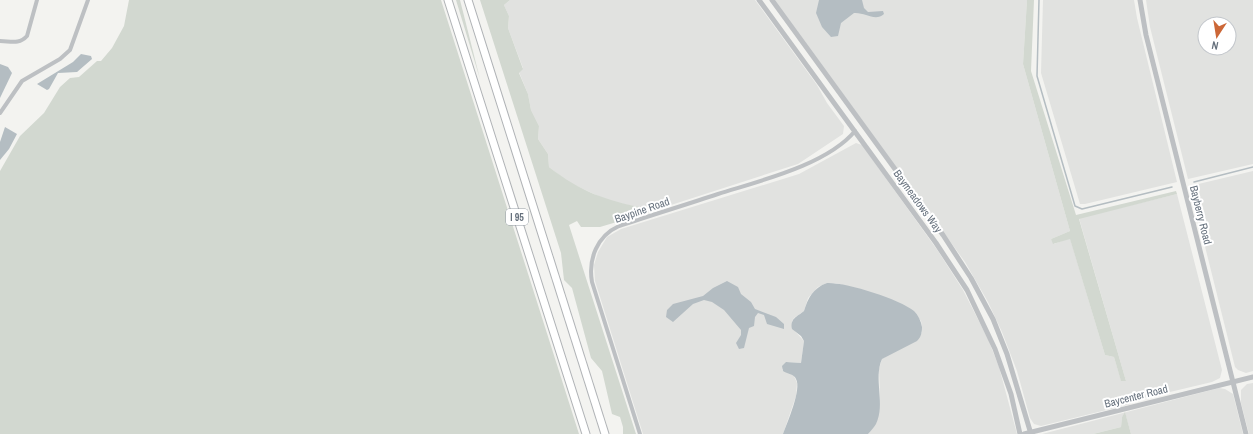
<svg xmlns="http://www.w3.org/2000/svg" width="1253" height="434" font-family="'Archivo Narrow',sans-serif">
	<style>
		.built { fill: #e1e2e0; fill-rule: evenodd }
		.green { fill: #d2d8d0 }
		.water { fill: #b4bdc2 }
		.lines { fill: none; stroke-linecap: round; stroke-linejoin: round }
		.stream { stroke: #b4bdc2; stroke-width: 1.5 }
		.motorway-casing { stroke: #b0b3b6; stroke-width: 9 }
		.minor { stroke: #bdc0c3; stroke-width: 4 }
		.tertiary { stroke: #bdc0c3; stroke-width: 5 }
		.motorway { stroke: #fff; stroke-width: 7 }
		.labels { text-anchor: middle; stroke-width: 4; stroke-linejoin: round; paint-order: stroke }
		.shield { fill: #fff; stroke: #949ca4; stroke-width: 1 }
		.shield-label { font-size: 10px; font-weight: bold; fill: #66717d }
		.street-label { font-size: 11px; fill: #66717d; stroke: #fff }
	</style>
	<rect width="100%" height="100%" fill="#f3f3f0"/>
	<g class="built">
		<polygon points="510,0 755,0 817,85 827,103 844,126 843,134 798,164 640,215 643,208 609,201 568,182 549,167 548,154 538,139 539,126 531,110 528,94 519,72 523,68 508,28 509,16 504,5"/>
		<polygon points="775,0 1027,0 1023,64 1070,231 1051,239 1054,244 1070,238 1105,355 1114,357 1121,380 1126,381 1079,218 1177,194 1222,370 1220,378 1212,382 1132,401 1131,404 1041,426 1034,424 1030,418 1017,371 1002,332 988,302 965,262"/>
		<polygon points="1043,0 1134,0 1137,18 1177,182 1085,204 1080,204 1041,73"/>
		<path d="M 1146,0 L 1253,0 L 1253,164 L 1188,179 L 1150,27 ZM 1205,24 L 1229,24 L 1229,48 L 1205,48 Z"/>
		<polygon points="856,143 862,145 938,251 963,290 988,339 999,367 1017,434 868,434 876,423 878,415 880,397 879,369 882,359 922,333 922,326 921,321 910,309 894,301 836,283 827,283 818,287 808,298 804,311 794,318 792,321 792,328 804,341 801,363 788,362 782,370 794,376 797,383 796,396 783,434 643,434 595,281 594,265 598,252 607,237 621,229 799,174"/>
		<polygon points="1253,171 1253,371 1246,373 1238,370 1235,367 1190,186"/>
		<polygon points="1253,383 1253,434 1249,434 1241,403 1241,390 1247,384"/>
		<polygon points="1219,388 1225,389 1233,394 1243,434 1131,434 1125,413 1122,417 1121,427 1093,434 1042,434"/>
	</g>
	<g class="green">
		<polygon points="129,0 441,0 579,434 0,434 0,171 20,136 44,113 60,87 70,78 79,77 97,61 101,61 112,48 124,26"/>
		<polygon points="456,0 460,0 480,79"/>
		<path d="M 480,0 L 510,0 L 504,5 L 509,16 L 508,28 L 523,69 L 519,73 L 528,94 L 531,110 L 539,126 L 538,139 L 548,154 L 549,167 C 581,192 605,200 644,208 L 640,215 L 600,227 L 581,227 L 577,221 L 569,225 L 636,434 L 623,434 L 623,427 L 620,417 L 612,414 L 602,371 L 591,358 L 572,288 L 564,280 L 561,253 Z"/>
		<polygon points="1027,0 1034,0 1031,71 1076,215 1176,191 1177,194 1079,219 1126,381 1121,381 1114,357 1105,355 1070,239 1053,244 1051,239 1070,231 1023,64"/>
		<polygon points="1125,412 1131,434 1093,434 1121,427 1122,417"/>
	</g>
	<g class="water">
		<path d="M 819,0 L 862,0 L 864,8 L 868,12 L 883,11 L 884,14 C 875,22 865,12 854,13 L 841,23 L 838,36 L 831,37 L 822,27 L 816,13 Z"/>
		<polygon points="81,54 91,56 92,59 77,72 58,73 49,89 47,90 37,84 73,62"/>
		<polygon points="0,64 8,67 12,73 0,98"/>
		<polygon points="5,127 17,134 9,149 0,160 0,142"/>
		<polygon points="727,281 738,287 741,294 751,302 755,309 776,317 784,324 784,329 767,324 764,315 758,313 755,317 754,326 749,328 744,348 739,349 736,343 741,335 741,330 724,310 712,302 704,300 693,304 673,322 666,317 667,310 673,304 703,296 713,288"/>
		<path d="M 827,283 C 846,282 899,299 914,311 C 918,315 921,321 922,327 C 922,333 921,337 917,341 L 882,359 C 873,379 886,404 876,424 C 874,427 871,431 868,434 L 783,434 C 787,423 802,389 796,379 C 794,374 787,374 783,371 L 782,366 L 786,362 L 801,363 L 804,341 L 801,336 L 792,329 C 790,318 797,317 804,311 C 808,298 813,288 827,283 Z"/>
	</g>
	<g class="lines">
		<g class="stream">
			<polyline points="1039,0 1037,76 1075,206 1082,209 1172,187"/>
			<polyline points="1194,182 1253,167"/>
		</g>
		<defs>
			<g id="motorway">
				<polyline points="448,0 586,434"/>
				<polyline points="468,0 605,434"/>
			</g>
		</defs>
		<use href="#motorway" class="motorway-casing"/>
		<g class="minor">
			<path d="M 0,41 C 10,41 19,45 27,36 L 37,0"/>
			<polyline points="0,113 22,81 60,59 70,50 88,0"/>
			<path d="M 640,434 L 592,282 C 588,259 597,236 619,226 C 652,215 685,205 718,194 C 759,181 827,165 855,131"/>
		</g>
		<g class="tertiary">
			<polyline points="759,0 936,243 967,290 995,349 1011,394 1020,434"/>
			<polyline points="772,0 943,235 971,278 993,319 1007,354 1031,434"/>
			<polyline points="1140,0 1146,35 1246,434"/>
			<polyline points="1024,434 1253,377"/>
		</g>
		<use href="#motorway" class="motorway"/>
	</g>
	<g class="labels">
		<rect class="shield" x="506" y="209" width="22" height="16" rx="3"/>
		<g class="shield-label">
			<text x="517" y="221">I 95</text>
		</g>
		<g class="street-label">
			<text transform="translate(918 201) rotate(54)" y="4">Baymeadows Way</text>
			<text transform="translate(642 210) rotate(-19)" y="4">Baypine Road</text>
			<text transform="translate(1201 215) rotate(76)" y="4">Bayberry Road</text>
			<text transform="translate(1136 396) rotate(-14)" y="4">Baycenter Road</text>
		</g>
	</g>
	<g transform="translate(1217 36) rotate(192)"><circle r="19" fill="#ffffff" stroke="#c2c6cb"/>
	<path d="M0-3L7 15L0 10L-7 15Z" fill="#cc6737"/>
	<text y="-6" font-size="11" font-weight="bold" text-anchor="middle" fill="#66717d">N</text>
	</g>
</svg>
